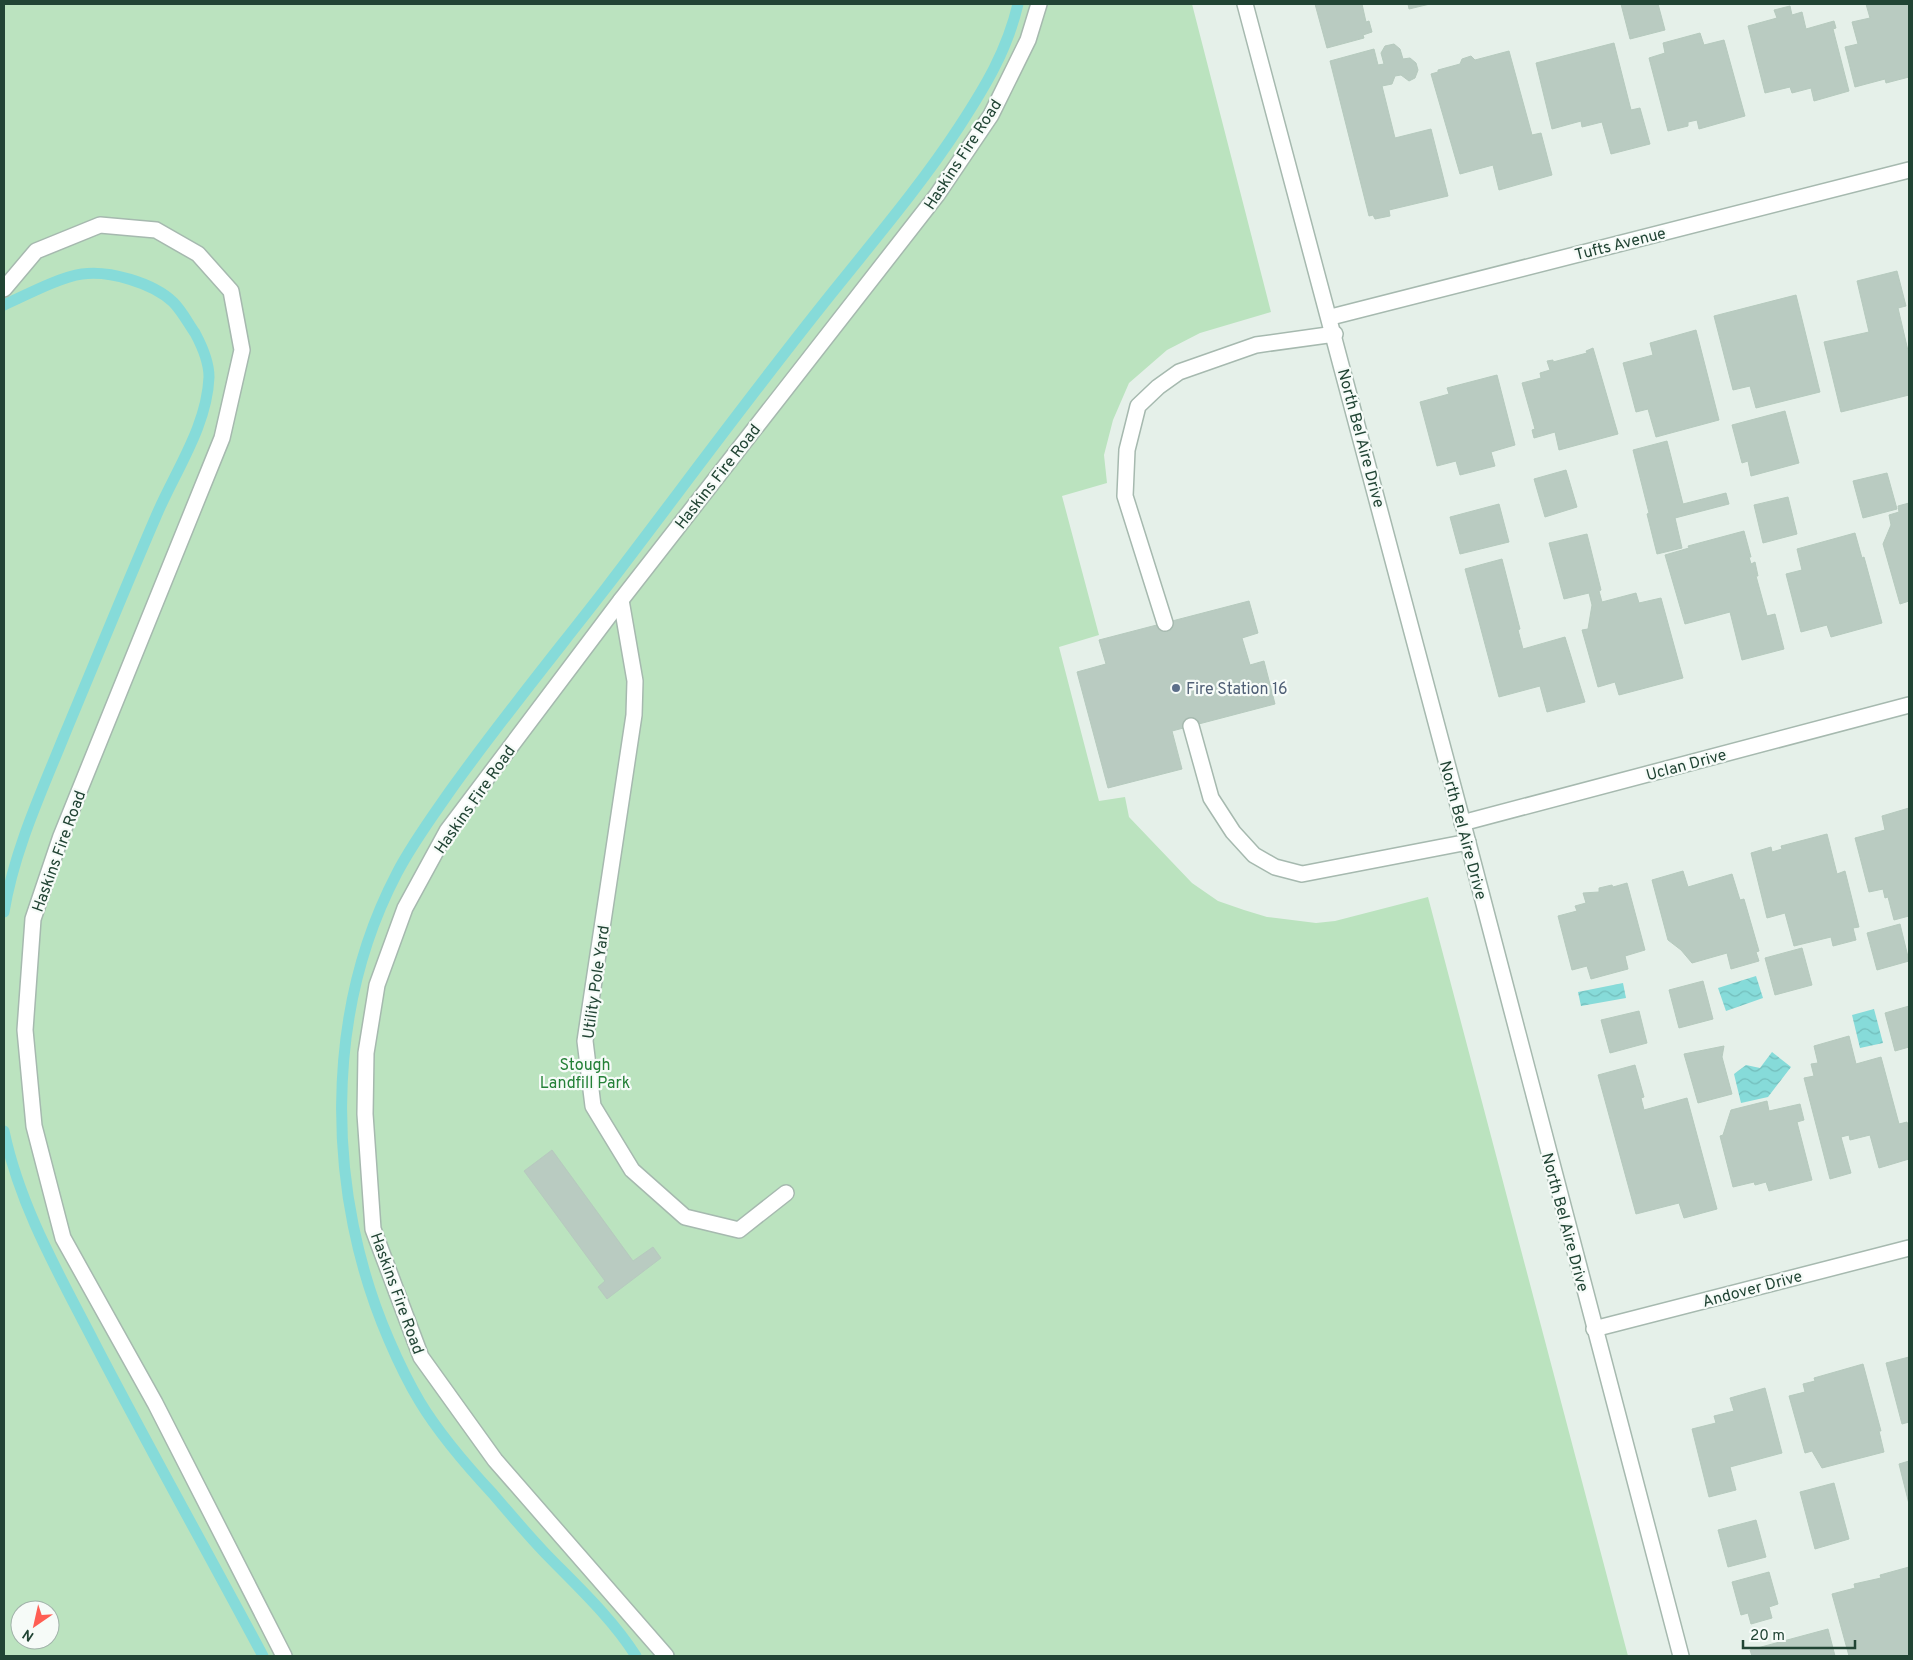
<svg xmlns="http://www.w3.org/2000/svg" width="1913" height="1660" font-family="Overpass,sans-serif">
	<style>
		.park { fill: #bbe3bf; fill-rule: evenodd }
		.water { fill: url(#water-waves) }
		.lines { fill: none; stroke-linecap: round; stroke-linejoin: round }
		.stream { stroke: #86dbd9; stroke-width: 11 }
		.building { fill: #b9cbc1; stroke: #b6cabe }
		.lane-casing { stroke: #a6b9af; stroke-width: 18 }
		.street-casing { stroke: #a6b9af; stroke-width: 18 }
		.lane { stroke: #fff; stroke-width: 15 }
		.street { stroke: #fff; stroke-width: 15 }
		.service-dot { fill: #5c6f8a; stroke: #f6fbf8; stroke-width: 2 }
		.labels { text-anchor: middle; stroke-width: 4.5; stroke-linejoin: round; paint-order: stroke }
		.street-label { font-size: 16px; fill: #214434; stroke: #f6fbf8 }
		.service-label { font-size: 16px; fill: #4e5e75; stroke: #f6fbf8; text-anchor: start }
		.park-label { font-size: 16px; fill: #258138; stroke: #f6fbf8 }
	</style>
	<defs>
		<pattern id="water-waves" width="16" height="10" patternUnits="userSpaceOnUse" patternTransform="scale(1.25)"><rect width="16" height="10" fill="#86dbd9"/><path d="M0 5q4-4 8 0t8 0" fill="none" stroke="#73bdbb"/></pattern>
	</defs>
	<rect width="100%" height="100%" fill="#e5f0e9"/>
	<path class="park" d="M 4,4 L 1192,4 L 1271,312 L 1200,333 L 1167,350 L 1129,383 L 1113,420 L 1104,455 L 1107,483 L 1062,496 L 1099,635 L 1059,647 L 1099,801 L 1125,797 L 1129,817 L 1192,883 L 1218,901 L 1244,910 L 1267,917 L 1316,923 L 1335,921 L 1428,897 L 1628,1656 L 4,1656 ZM 20,1610 L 50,1610 L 50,1640 L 20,1640 Z"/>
	<g class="water">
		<polygon points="1756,976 1763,998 1726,1011 1718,988"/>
		<polygon points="1623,983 1626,998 1581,1006 1578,992"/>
		<polygon points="1874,1009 1883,1043 1860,1048 1852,1015"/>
		<polygon points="1772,1052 1791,1067 1768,1097 1741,1103 1734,1074 1746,1065 1760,1068"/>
	</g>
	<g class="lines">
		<g class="stream">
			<path d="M 4,305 C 26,295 60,277 82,274 C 109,270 153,283 173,302 C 182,311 188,323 195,333 C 202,346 209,362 209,377 C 207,426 176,470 157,514 C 125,588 95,662 64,736 C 41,793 14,851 4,912"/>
			<path d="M 4,1131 C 20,1207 59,1274 94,1342 C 149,1448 207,1551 263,1656"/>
			<path d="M 636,1656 C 611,1617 577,1586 545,1553 C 527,1534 510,1514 493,1494 C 466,1465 440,1435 420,1402 C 408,1382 398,1361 389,1340 C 326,1195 323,1014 397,873 C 412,844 432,817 450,791 C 500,721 554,655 606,588 C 684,486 759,383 840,283 C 881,232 923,182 959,127 C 985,87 1007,51 1018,4"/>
		</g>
	</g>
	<g class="building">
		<polygon points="1315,4 1362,4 1366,22 1369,21 1372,32 1363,35 1364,38 1327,48"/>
		<polygon points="1408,4 1430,4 1409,9"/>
		<polygon points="1621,4 1658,4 1665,30 1630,39"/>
		<polygon points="1866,4 1909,4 1909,77 1886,83 1885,79 1855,87 1845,47 1858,44 1852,22 1870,18"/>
		<polygon points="1790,6 1792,15 1802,12 1806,29 1834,21 1836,28 1833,29 1849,91 1814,101 1811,88 1792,93 1790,87 1765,93 1748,26 1777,18 1774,10"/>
		<polygon points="1700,33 1704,45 1724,40 1745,116 1699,129 1697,120 1688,122 1688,126 1668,131 1649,58 1665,53 1663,43"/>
		<polygon points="1614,43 1631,110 1640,108 1650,144 1611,154 1602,122 1582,127 1581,121 1552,129 1536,63"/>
		<polygon points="1394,44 1400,49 1403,59 1410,58 1416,63 1418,70 1415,78 1409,81 1401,75 1395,76 1392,84 1382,86 1395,138 1431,129 1448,196 1389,210 1390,216 1375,219 1373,215 1369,216 1330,61 1374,49 1378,65 1384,64 1381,53 1385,46"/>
		<polygon points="1509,51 1532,135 1541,133 1552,175 1499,190 1493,165 1460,174 1431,74 1438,72 1438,70 1460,64 1462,59 1471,56 1475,60"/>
		<polygon points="1897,271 1906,306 1898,308 1909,355 1909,395 1841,412 1824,342 1869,332 1857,281"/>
		<polygon points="1796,295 1820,392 1756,408 1750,386 1733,390 1714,316"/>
		<polygon points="1696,330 1719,420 1656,437 1648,409 1636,412 1623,363 1653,355 1650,343"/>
		<polygon points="1593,348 1618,434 1559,450 1555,432 1534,438 1532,430 1535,429 1522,383 1541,378 1540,373 1550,370 1547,361 1553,360 1553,362 1587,353 1586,351"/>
		<polygon points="1497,375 1515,445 1491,452 1495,466 1460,475 1456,461 1437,466 1420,402 1449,394 1447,388"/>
		<polygon points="1785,411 1799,463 1751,476 1748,461 1742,463 1732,425"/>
		<polygon points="1667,441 1683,504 1726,493 1729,504 1675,518 1682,548 1657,554 1647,514 1649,513 1633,450"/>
		<polygon points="1566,470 1577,507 1545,517 1534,479"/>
		<polygon points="1887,473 1897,509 1863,518 1853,481"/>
		<polygon points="1788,497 1797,534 1763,543 1754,505"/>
		<polygon points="1909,503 1909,601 1900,604 1883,544 1891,525 1889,515 1899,512 1898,506"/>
		<polygon points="1499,504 1509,542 1460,554 1450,517"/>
		<polygon points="1744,531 1751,557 1749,557 1751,564 1755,562 1758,576 1756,576 1767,616 1775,614 1784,649 1742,660 1730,612 1685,624 1665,555 1689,548 1688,546"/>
		<polygon points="1855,533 1862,558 1864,557 1882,623 1831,637 1827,625 1801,632 1786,574 1802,570 1797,549"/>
		<polygon points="1587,534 1601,590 1599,591 1602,602 1636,593 1639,603 1661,598 1683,678 1619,695 1615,682 1598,687 1582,630 1588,629 1592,605 1589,593 1564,599 1549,543"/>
		<polygon points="1502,559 1520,629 1518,630 1523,649 1565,637 1585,702 1547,712 1540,686 1499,697 1465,569"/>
		<polygon points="1249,601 1258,633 1242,638 1250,665 1264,661 1275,704 1172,731 1182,769 1108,788 1077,672 1106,664 1099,640"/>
		<polygon points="1909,808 1909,916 1894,920 1888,897 1885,898 1883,889 1869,892 1855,838 1885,830 1882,816"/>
		<polygon points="1827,834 1837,874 1845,871 1859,927 1853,928 1856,940 1833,946 1831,937 1794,946 1785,913 1767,918 1751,853 1771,847 1772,852 1782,849 1781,846"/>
		<polygon points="1683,871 1688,887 1732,874 1740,900 1744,899 1759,951 1756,952 1759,961 1731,969 1727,953 1692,963 1681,950 1668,940 1652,880"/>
		<polygon points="1627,883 1645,950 1625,956 1628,969 1591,979 1587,966 1572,970 1558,916 1577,911 1575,906 1586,903 1583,893 1599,892 1599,888 1612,885 1613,887"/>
		<polygon points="1900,924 1909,961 1877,970 1867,933"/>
		<polygon points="1802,948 1812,985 1775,995 1765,958"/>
		<polygon points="1703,981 1713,1019 1679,1028 1669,990"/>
		<polygon points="1909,1006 1909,1047 1895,1051 1885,1013"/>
		<polygon points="1639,1011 1647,1043 1610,1053 1601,1020"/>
		<polygon points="1849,1036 1856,1064 1881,1057 1899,1124 1907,1122 1909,1129 1909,1159 1879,1168 1870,1135 1850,1140 1849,1135 1841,1137 1851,1173 1830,1179 1804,1078 1814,1076 1811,1064 1818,1063 1814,1046"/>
		<polygon points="1724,1046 1722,1057 1732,1094 1698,1103 1684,1054"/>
		<polygon points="1635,1065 1644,1097 1641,1098 1644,1110 1687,1098 1717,1209 1684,1218 1679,1203 1636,1214 1598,1075"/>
		<polygon points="1767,1101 1769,1111 1800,1104 1804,1120 1797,1122 1812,1180 1769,1191 1766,1182 1755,1185 1754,1182 1733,1187 1720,1136 1723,1135 1731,1110"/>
		<polygon points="552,1150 633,1261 653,1247 661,1258 607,1299 598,1287 605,1281 524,1171"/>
		<polygon points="1909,1357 1909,1422 1902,1424 1886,1363"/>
		<polygon points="1863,1364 1881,1431 1879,1431 1884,1452 1822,1468 1812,1451 1805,1453 1789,1396 1805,1392 1803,1384 1815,1381 1814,1378"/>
		<polygon points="1765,1388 1782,1453 1730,1467 1736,1490 1709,1497 1692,1429 1716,1423 1714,1416 1734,1411 1730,1398"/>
		<polygon points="1909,1461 1909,1504 1899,1464"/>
		<polygon points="1834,1483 1849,1539 1815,1549 1800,1492"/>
		<polygon points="1756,1520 1766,1557 1728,1567 1718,1530"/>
		<polygon points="1909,1567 1909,1656 1849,1656 1832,1594 1855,1588 1854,1584 1881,1578 1880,1575"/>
		<polygon points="1769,1572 1778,1604 1769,1607 1772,1618 1751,1624 1748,1613 1741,1615 1732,1582"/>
		<polygon points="1828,1629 1835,1656 1752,1656 1750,1650"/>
	</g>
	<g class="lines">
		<defs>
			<g id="lane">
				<polyline points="4,289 36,251 100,225 156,230 198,254 231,291 242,350 222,438 61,836 33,919 25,1030 34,1126 63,1238 155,1403 284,1656"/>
				<polyline points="621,600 635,681 634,715 585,1041 593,1106 632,1170 685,1217 739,1230 786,1193"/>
				<polyline points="1165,623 1125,496 1127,450 1138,406 1158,387 1179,372 1256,345 1335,334"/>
				<polyline points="1191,726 1211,798 1233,832 1254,855 1275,867 1302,874 1468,842"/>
				<polyline points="666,1656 495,1460 421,1357 373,1229 365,1114 366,1053 377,985 405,908 447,831 621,600 937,195 991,115 1028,40 1039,4"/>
			</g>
			<g id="street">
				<path d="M 1245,4 C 1395,553 1535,1106 1681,1656"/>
				<polyline points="1331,317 1909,170"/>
				<polyline points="1462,823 1909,705"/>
				<polyline points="1594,1329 1909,1248"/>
			</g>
		</defs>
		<use href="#lane" class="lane-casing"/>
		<use href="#street" class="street-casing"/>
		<use href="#lane" class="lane"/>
		<use href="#street" class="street"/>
	</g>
	<circle class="service-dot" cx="1176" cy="688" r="5"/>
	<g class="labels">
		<g class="street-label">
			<text transform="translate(962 154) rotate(-57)" y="6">Haskins Fire Road</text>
			<text transform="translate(1620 243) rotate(-14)" y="6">Tufts Avenue</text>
			<text transform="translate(1362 438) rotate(75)" y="6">North Bel Aire Drive</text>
			<text transform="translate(717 476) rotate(-52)" y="6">Haskins Fire Road</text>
			<text transform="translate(1686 764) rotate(-15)" y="6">Uclan Drive</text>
			<text transform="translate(474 799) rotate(-55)" y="6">Haskins Fire Road</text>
			<text transform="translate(1464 830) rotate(75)" y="6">North Bel Aire Drive</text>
			<text transform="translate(58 851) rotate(-70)" y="6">Haskins Fire Road</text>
			<text transform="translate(595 982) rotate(-82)" y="6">Utility Pole Yard</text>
			<text transform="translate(1566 1222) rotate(75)" y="6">North Bel Aire Drive</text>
			<text transform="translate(1752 1288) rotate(-15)" y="6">Andover Drive</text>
			<text transform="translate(398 1293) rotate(70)" y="6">Haskins Fire Road</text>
		</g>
		<g class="service-label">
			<text x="1186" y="694">Fire Station 16</text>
		</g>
		<g class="park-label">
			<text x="585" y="1070">Stough<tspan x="585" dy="18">Landfill Park</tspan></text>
		</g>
	</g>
	<rect width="1913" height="1660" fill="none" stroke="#214434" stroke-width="10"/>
	<g transform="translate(35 1625) rotate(214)"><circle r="24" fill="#f6fbf8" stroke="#a1b2aa"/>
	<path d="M0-4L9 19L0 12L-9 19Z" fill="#ff5e53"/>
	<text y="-8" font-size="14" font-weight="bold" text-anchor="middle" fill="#214434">N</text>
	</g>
	<path d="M1743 1640v8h112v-8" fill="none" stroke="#214434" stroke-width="2.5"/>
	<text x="1750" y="1640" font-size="15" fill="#214434" stroke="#f6fbf8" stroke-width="4" paint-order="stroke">20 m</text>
</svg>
